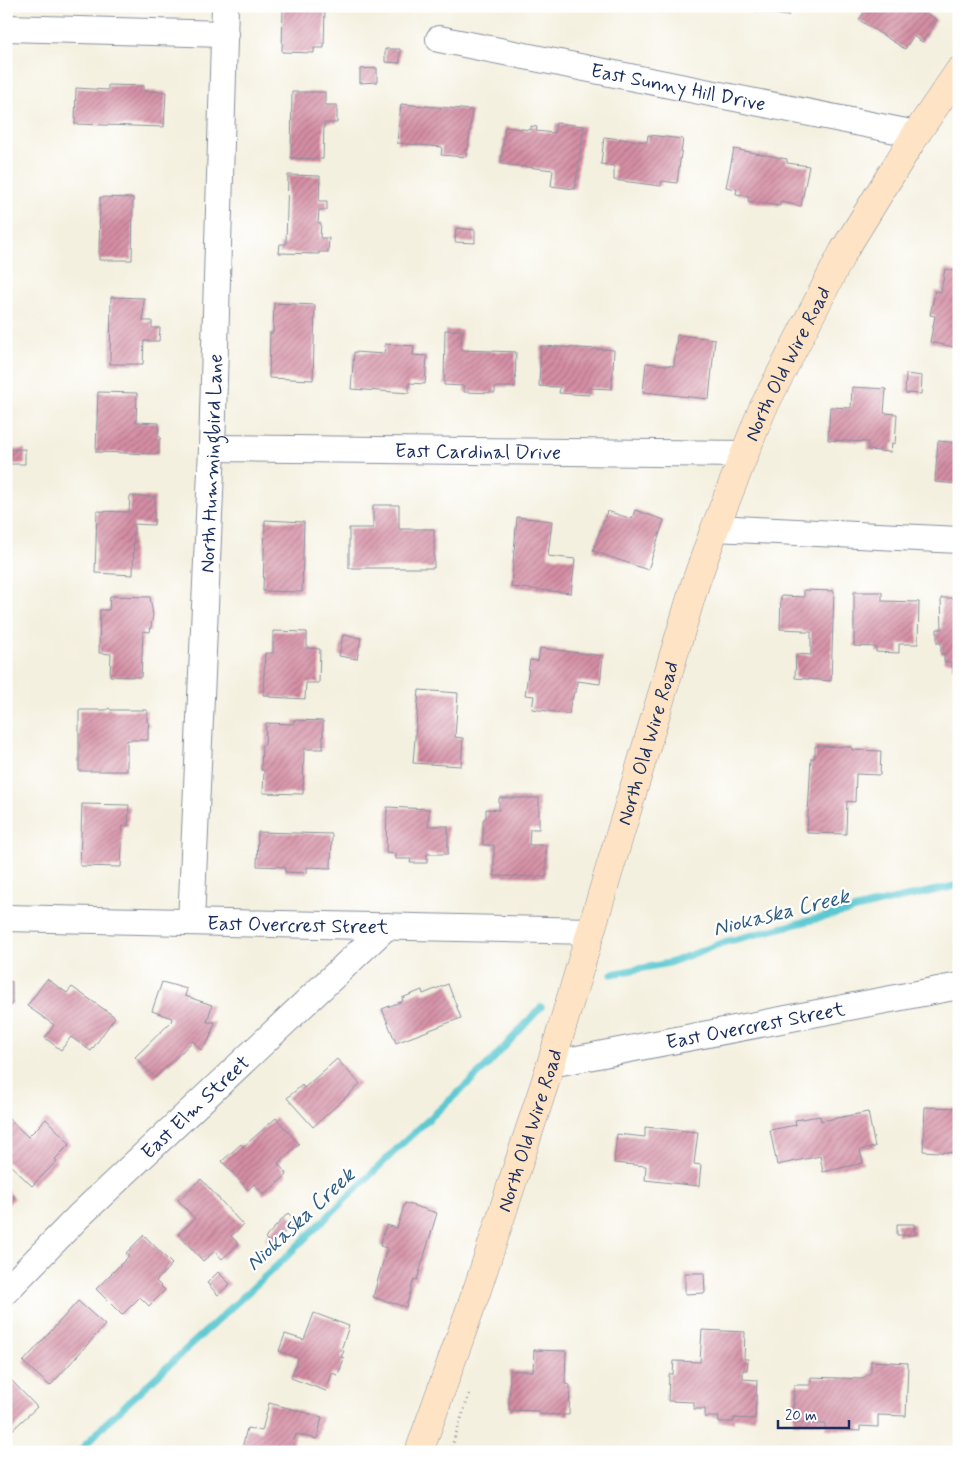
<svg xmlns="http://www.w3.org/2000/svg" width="965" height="1458" font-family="Mynerve,sans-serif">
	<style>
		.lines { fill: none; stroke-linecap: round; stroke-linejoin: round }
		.stream { stroke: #5bc8d1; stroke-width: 7 }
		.building { fill: url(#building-hatch) }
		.street-casing { stroke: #88909e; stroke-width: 28 }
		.secondary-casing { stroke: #88909e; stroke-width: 29 }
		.path { stroke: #88909e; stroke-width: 3; stroke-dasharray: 1 4; stroke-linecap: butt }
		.street { stroke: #fff; stroke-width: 26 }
		.secondary { stroke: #fee4c5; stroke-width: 28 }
		.labels { text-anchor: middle; stroke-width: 4.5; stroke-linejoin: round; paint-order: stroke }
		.street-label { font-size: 20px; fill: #1b2f5e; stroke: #fff }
		.water-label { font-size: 21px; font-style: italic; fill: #2e5d80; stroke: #fff }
	</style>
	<defs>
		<pattern id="building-hatch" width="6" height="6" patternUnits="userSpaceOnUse" patternTransform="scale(1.25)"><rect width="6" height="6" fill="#d58ea4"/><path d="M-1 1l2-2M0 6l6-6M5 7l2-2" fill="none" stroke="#ac7489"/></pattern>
	</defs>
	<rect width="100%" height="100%" fill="#fff"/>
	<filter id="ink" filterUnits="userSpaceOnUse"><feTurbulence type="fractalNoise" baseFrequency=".02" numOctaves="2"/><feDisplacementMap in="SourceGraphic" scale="10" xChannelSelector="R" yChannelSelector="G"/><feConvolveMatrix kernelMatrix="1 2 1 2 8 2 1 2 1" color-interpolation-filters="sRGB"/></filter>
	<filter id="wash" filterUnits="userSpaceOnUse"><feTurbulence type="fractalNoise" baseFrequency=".0096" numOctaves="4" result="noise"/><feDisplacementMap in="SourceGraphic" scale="20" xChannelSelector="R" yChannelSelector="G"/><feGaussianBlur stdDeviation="1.12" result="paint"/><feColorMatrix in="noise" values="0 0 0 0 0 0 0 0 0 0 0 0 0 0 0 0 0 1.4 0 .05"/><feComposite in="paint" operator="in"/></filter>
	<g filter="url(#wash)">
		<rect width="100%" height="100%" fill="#f4f0df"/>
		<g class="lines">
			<g class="stream">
				<polyline points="612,974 669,963 725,942 888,901 959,885"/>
				<polyline points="79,1452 107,1422 283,1260 404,1142 486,1067 541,1007"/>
			</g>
		</g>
		<g id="blocks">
			<g class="building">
				<polygon points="283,6 325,6 324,48 314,48 314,53 282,52"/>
				<polygon points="640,6 664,6 663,11"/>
				<polygon points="726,6 790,6 788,16"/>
				<polygon points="868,6 915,6 937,20 922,42 913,36 905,49 859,20"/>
				<polygon points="385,49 400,49 400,63 385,62"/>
				<polygon points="377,68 377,82 360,83 360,69"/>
				<polygon points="108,85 144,86 144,91 166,92 164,127 75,124 76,88 108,90"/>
				<polygon points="292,92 325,92 325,105 337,105 337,123 324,123 323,159 291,158"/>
				<polygon points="401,104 472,110 468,150 466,149 466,157 441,155 442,147 397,143"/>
				<polygon points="556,123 584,126 575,189 551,186 553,170 501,164 505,127 531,130 531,126 537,127 536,131 554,133"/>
				<polygon points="648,135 683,139 677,183 662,181 661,186 614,180 614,166 601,164 604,137 647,142"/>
				<polygon points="734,149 787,159 787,163 809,166 801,206 780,202 780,206 748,201 749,196 736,194 737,189 726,187"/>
				<polygon points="288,175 320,176 319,201 327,201 327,210 319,210 318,223 321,223 320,238 329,238 328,252 319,252 319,254 279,253 280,244 286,244"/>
				<polygon points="100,197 133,198 132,260 99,260"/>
				<polygon points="456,228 475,230 475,243 455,242"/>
				<polygon points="945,269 959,272 959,348 930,342 935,316 930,315 935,291 941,292"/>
				<polygon points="111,297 144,298 143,321 152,321 152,328 160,328 159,341 144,341 143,364 110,364"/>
				<polygon points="274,303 315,305 313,380 269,378 270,333 273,333"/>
				<polygon points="445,330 462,330 461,350 516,352 515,387 495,387 495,393 464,392 464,386 444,385"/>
				<polygon points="677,335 715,339 709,399 643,392 646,363 674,366"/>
				<polygon points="385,344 414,346 413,355 427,356 425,384 409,383 409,393 351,389 354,352 384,354"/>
				<polygon points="541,346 614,350 612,389 590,388 589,395 559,393 560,387 539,386"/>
				<polygon points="906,374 922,376 921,394 905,393"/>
				<polygon points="852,387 886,389 884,413 897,414 895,444 892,443 891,452 868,450 868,442 828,440 830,407 851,408"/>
				<polygon points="98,392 137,393 136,422 159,423 158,435 161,438 159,440 159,454 96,452"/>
				<polygon points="938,441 959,443 959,484 935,482"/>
				<polygon points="25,449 25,464 6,464 6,450"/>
				<polygon points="130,496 155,497 154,525 134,524 133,575 95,573 97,511 129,512"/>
				<polygon points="373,505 399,505 399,529 434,529 434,568 349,568 349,528 373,528"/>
				<polygon points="635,510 664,520 648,570 593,551 607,511 632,519"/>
				<polygon points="517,517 552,521 548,556 575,559 571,593 511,587"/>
				<polygon points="265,520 304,522 302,592 263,591"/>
				<polygon points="804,590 834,591 831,681 795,678 796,654 811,655 811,632 802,632 803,630 780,629 781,596 804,597"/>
				<polygon points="854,592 882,592 882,601 919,602 918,644 899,644 899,653 876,652 876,647 854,646"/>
				<polygon points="110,596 150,597 153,615 150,632 143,631 141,677 110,676 111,654 99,653 100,610 109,610"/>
				<polygon points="941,598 959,598 959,667 952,667 952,662 944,662 944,654 941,654 941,643 937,643 937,629 942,629"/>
				<polygon points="273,631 307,632 307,648 320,649 319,683 306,683 305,699 269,697 269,695 263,695 265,653 273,653"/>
				<polygon points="343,635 361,638 357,659 339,656"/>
				<polygon points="540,648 603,656 600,684 577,681 576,692 574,692 572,700 571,700 569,714 532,709 534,696 525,695 530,660 538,661"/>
				<polygon points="419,690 458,693 455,737 463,738 461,766 413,763"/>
				<polygon points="109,708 111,710 147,710 147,721 150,725 148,727 148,740 127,740 127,771 79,771 79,710 106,710"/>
				<polygon points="294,720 323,721 323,749 304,749 303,794 263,793 264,770 261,770 262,745 265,745 266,723 294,724"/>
				<polygon points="815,746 852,747 852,750 881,751 880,775 856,774 855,802 847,801 846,834 807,833 811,758 815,758"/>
				<polygon points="499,798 539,798 539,829 530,829 529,845 546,845 546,877 494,876 494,845 483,845 483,820 486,817 486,809 499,810"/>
				<polygon points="82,804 129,805 128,826 123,826 121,867 80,866"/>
				<polygon points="387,807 429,809 428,826 448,826 448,854 427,854 427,863 410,863 411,859 396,859 396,854 386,853"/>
				<polygon points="258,832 332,834 331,868 307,867 307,873 285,872 285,867 257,866"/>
				<polygon points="47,979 67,993 72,987 115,1017 91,1051 71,1037 61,1050 45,1038 54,1025 27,1006"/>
				<rect x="6" y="982" width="6" height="23"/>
				<polygon points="162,982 187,989 185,996 212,1005 207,1022 215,1022 209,1040 201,1050 193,1041 155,1078 135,1057 171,1022 172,1018 152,1011"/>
				<polygon points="448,984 461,1018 396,1043 382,1009 403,1001 402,998 422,990 423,994"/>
				<polygon points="337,1059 360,1084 313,1127 287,1098 302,1085 304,1088"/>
				<polygon points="925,1107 959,1108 959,1153 923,1151"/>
				<polygon points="868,1112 875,1147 860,1150 863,1163 823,1172 820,1156 777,1165 770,1130 796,1125 795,1120 820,1116 821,1121"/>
				<polygon points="6,1116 28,1137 46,1119 70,1144 55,1159 57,1161 32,1186 6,1161"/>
				<polygon points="276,1118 299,1144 278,1163 287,1175 264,1195 254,1184 248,1190 222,1161 241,1144 243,1147"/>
				<polygon points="645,1127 698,1132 694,1164 701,1165 699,1186 645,1180 646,1166 614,1163 617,1134 645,1137"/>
				<polygon points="201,1179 243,1225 231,1236 239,1244 222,1259 215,1251 203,1261 178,1234 195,1219 178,1200"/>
				<polygon points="6,1189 15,1198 6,1207"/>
				<polygon points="405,1203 437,1213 417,1280 414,1279 406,1307 373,1297 387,1248 380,1246 386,1225 397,1228"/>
				<polygon points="288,1213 296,1221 272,1245 265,1238"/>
				<polygon points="897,1224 914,1224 915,1235 897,1235"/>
				<polygon points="144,1235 172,1264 156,1281 165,1290 149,1306 140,1297 122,1315 96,1289 129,1256 126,1253"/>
				<polygon points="218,1272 230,1284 218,1295 207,1283"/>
				<polygon points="685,1273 704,1273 705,1293 685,1294"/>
				<polygon points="78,1301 105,1325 50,1386 23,1362"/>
				<polygon points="314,1313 349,1326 341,1350 344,1351 341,1357 344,1358 338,1375 332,1373 326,1391 291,1378 298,1358 279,1351 285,1334 304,1340"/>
				<polygon points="702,1330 745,1332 744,1359 748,1359 747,1370 743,1370 743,1379 757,1380 755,1419 734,1418 734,1422 718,1422 719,1417 705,1417 705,1409 694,1409 694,1402 668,1401 669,1374 673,1374 674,1361 700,1362"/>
				<polygon points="534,1350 566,1351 565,1384 570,1385 569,1415 539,1414 540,1411 509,1410 510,1371 533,1371"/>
				<polygon points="871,1361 908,1363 906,1416 878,1415 878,1427 860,1426 860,1431 825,1429 825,1424 793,1423 794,1385 811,1385 811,1377 863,1379 871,1372"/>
				<polygon points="11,1380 37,1407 6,1436 6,1385"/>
				<polygon points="269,1403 322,1417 317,1439 296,1434 290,1452 241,1452 247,1428 262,1431"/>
			</g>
		</g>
	</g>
	<g filter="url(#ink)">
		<use href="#blocks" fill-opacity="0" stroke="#88909e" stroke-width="1"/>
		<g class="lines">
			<defs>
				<g id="street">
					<polyline points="6,28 225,34"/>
					<path id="s1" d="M 439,39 L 916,134"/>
					<path id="s2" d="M 212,448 L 744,454"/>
					<polyline points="715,528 959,540"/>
					<path id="s3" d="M 6,918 L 591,931"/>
					<path id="s4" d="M 191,922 L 212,448 L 225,6"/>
					<path id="s5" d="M 551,1064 L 959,986"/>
					<path id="s6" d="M 6,1291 L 79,1216 L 387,926"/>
				</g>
				<g id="secondary">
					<path id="s7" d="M 419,1452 L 477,1290 L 551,1064 L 695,584 L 715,528 L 762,410 L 843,252 L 916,134 L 959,71"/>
				</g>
			</defs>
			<use href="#street" class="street-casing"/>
			<use href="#secondary" class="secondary-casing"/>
			<polyline class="path" points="450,1452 470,1392"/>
			<use href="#street" class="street"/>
			<use href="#secondary" class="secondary"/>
		</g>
	</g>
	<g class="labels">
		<g class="street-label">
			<text dy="7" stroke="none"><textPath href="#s1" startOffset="244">East Sunny Hill Drive</textPath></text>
			<text dy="7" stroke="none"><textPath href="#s7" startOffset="1150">North Old Wire Road</textPath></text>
			<text dy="7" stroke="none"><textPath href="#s2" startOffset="266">East Cardinal Drive</textPath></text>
			<text dy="7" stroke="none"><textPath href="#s4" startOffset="459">North Hummingbird Lane</textPath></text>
			<text dy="7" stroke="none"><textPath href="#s7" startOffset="745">North Old Wire Road</textPath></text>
			<text dy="7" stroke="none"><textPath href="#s3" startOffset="292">East Overcrest Street</textPath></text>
			<text dy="7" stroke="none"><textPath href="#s5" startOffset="208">East Overcrest Street</textPath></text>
			<text dy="7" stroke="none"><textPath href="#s6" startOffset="264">East Elm Street</textPath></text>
			<text dy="7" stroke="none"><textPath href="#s7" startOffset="340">North Old Wire Road</textPath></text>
		</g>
		<g class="water-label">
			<text transform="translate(781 912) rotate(-14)" y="7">Niokaska Creek</text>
			<text transform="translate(300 1219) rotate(-43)" y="7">Niokaska Creek</text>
		</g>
	</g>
	<rect width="965" height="1458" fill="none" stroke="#fff" stroke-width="25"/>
	<path d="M778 1420v8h71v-8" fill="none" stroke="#1b2f5e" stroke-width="2.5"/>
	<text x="785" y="1420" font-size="15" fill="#1b2f5e" stroke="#ffffff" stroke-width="4" paint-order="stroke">20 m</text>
</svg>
